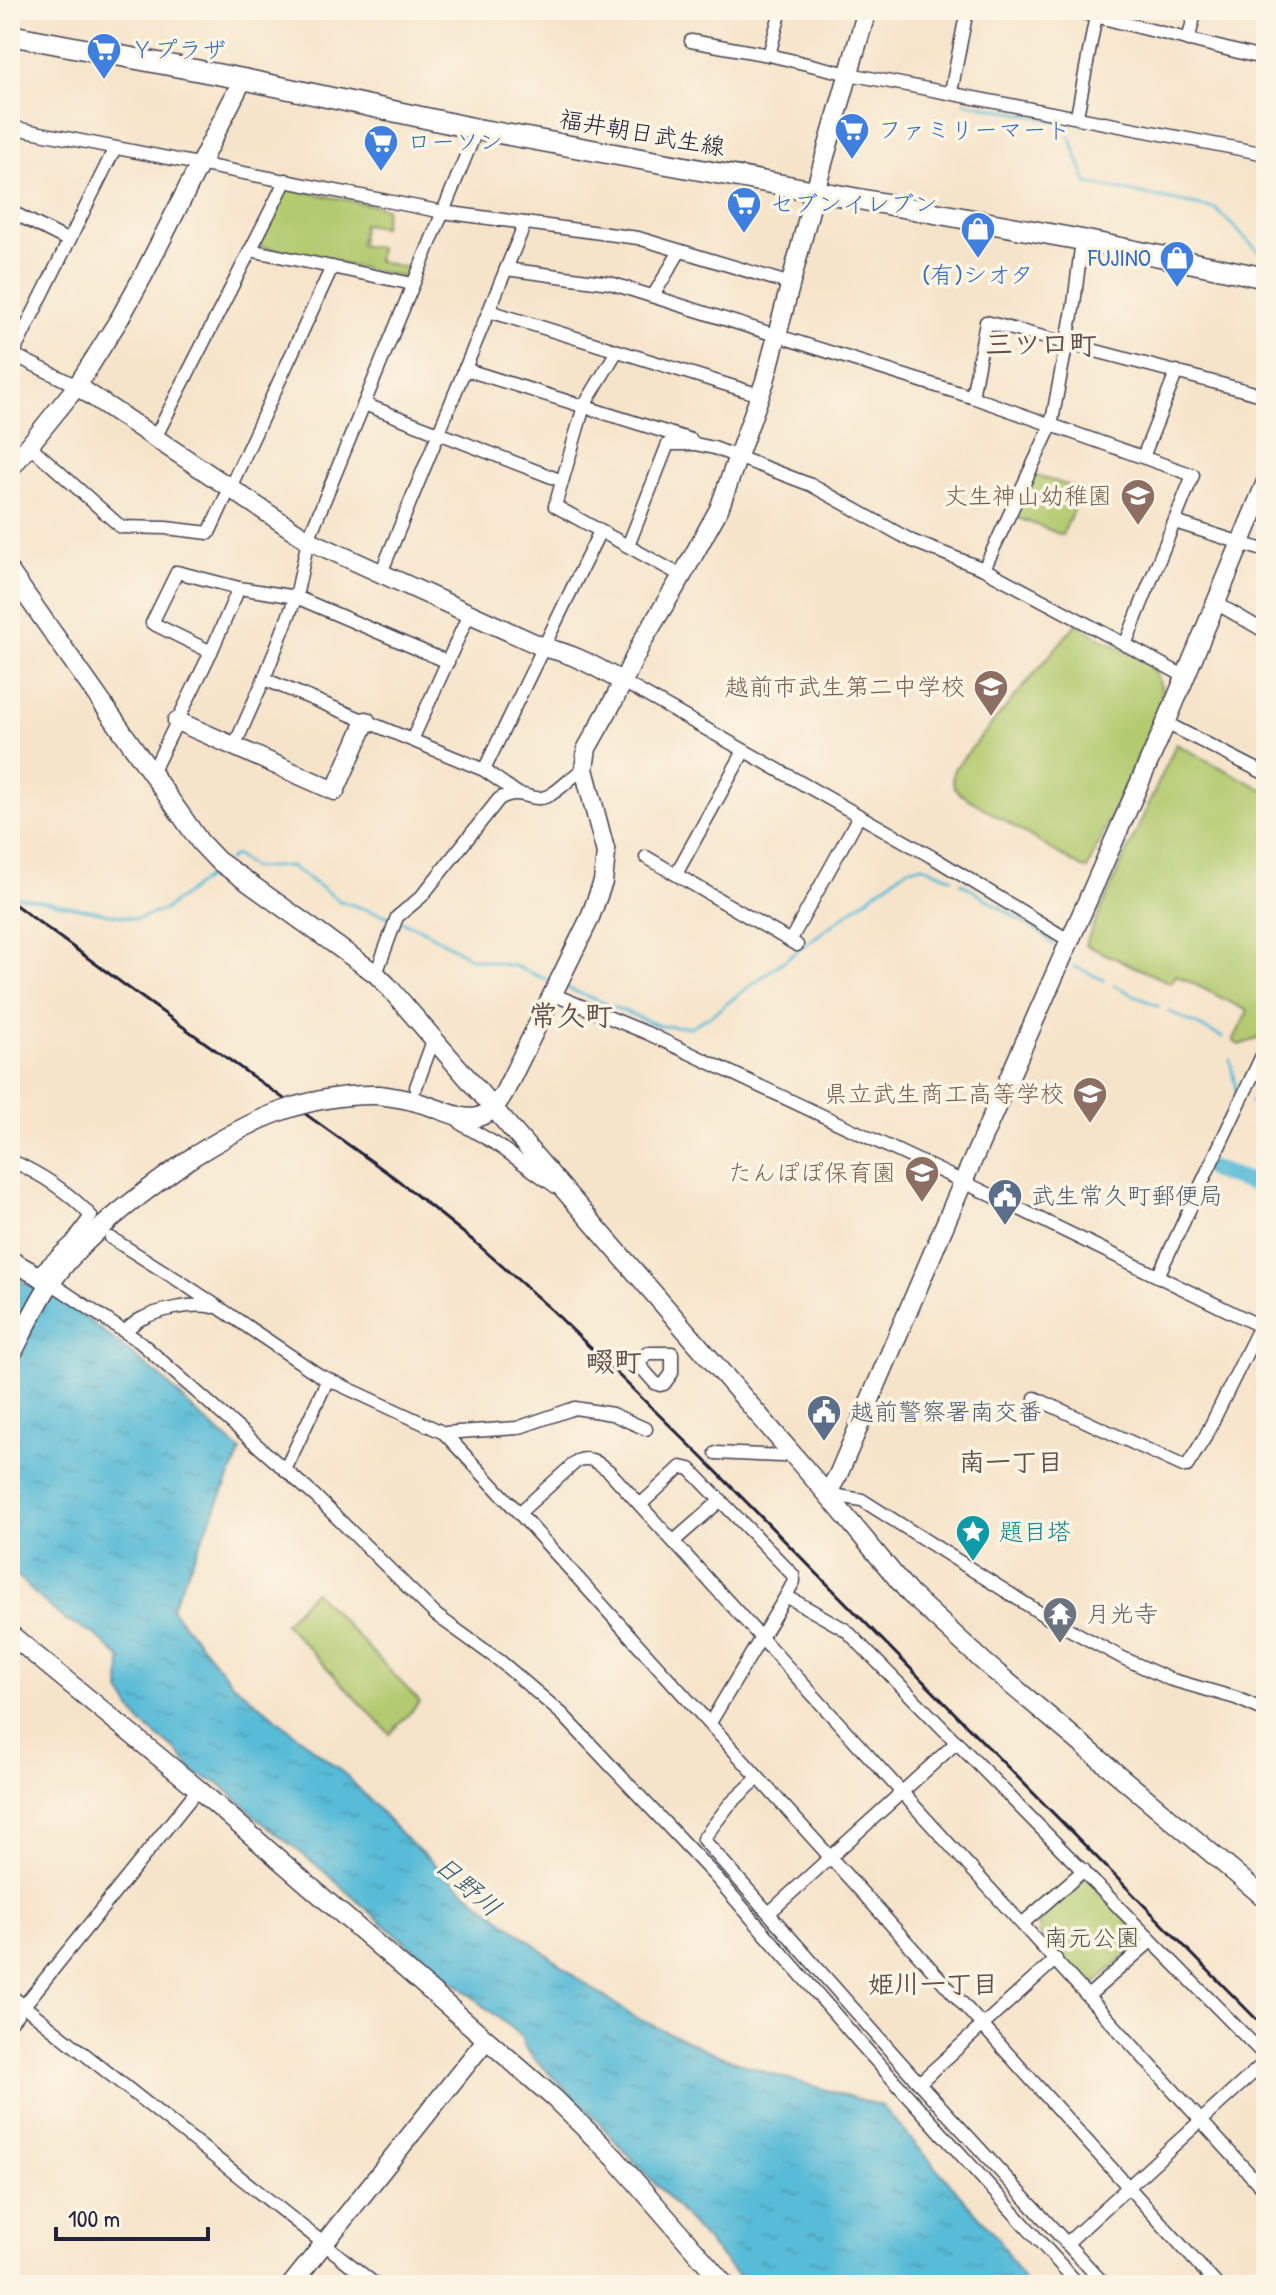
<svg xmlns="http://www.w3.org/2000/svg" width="1276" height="2295" font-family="'Patrick Hand','Klee One',sans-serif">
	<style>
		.green { fill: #b3ca6f; stroke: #6a7655; stroke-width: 2 }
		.water { fill: url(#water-ripples); stroke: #3e6e89; stroke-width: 2 }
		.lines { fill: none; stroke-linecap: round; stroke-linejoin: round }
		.stream { stroke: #59bbd7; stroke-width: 3 }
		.river { stroke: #59bbd7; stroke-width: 18 }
		.street-casing { stroke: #423f50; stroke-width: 15 }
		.secondary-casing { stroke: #423f50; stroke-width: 21 }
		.primary-casing { stroke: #423f50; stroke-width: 23 }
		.street { stroke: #fff; stroke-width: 12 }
		.secondary { stroke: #fff; stroke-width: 18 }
		.primary { stroke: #fff; stroke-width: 20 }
		.rail { stroke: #22223b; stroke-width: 3 }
		.secondary-bridge-casing { stroke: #423f50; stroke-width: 21; stroke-linecap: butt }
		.secondary-bridge { stroke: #fff; stroke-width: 18 }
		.labels { text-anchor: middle; stroke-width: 7; stroke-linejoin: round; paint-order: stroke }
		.shop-label { font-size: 24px; fill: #366cbe; stroke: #fcf5e5; text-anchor: start }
		.street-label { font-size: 24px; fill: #22223b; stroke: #fcf5e5 }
		.education-label { font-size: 24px; fill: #785e54; stroke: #fcf5e5; text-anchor: end }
		.service-label { font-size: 24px; fill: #4e5e75; stroke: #fcf5e5; text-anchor: start }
		.culture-label { font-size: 24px; fill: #0d838f; stroke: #fcf5e5; text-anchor: start }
		.worship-label { font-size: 24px; fill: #5b616d; stroke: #fcf5e5; text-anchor: start }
		.park-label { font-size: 24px; fill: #4e544b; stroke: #fcf5e5 }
		.neighbourhood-label { font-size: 26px; font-weight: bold; fill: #61504c; stroke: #fcf5e5 }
		.water-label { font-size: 26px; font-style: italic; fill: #355872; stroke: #fcf5e5 }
		.quarter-label { font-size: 28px; font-weight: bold; fill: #61504c; stroke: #fcf5e5 }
	</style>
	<defs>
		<pattern id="water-ripples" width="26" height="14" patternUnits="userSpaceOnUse" patternTransform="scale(2)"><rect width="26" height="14" fill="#59bbd7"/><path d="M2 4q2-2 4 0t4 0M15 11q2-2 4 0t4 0" fill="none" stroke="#4da0b9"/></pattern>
	</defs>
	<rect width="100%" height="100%" fill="#fcf5e5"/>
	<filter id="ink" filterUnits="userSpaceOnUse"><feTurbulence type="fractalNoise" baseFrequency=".0125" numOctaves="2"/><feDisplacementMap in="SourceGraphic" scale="16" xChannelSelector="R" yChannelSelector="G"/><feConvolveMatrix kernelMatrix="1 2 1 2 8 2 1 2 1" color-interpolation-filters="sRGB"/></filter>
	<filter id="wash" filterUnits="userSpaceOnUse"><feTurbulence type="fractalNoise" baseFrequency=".006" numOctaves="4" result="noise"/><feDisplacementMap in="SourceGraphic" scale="32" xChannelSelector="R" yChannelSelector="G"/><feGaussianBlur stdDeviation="1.8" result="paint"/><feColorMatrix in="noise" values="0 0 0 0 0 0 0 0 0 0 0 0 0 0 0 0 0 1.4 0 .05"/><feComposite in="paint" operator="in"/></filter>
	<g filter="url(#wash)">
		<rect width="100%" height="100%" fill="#f6e4ca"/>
		<g class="green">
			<polygon points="287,188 386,208 383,227 363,224 360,245 379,248 377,261 415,270 412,279 258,246"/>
			<polygon points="1033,475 1084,490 1062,535 1018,518 1016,512"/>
			<path d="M 1076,624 L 1153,667 L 1165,697 L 1087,869 L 1082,868 L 959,793 C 952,785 951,779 954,769 Z"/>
			<polygon points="1176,744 1266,791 1266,1021 1258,1039 1239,1045 1233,1041 1248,1011 1176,975 1171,983 1085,945"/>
			<polygon points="314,1591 420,1702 390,1734 284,1623"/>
			<polygon points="1081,1879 1088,1879 1142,1937 1140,1943 1092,1986 1085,1984 1039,1933 1039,1916"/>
		</g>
		<polygon class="water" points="10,1275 60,1301 87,1319 162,1378 195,1412 241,1451 171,1609 231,1682 347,1776 407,1840 464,1890 580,1980 634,2017 718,2055 771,2074 882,2106 998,2238 1026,2285 746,2285 651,2179 589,2112 530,2054 523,2045 522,2037 387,1927 319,1867 258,1819 221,1784 194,1773 177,1751 141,1723 120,1692 121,1659 93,1633 66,1621 33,1592 17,1575 10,1581"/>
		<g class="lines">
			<g class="stream">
				<polyline points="965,102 1065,123 1087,183 1216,209 1266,259"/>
				<polyline points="229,860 235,855 253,868 290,866 340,901 393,918"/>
				<polyline points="961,883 1043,934 1053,945"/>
				<polyline points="10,895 136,919 164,910 217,870"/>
				<polyline points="401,921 425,931 470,958 517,967 552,982"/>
				<polyline points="1074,966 1104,980"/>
				<polyline points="1114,985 1159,1007"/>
				<polyline points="562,986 660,1026 690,1027 710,1016 908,868 923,866 952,878"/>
				<polyline points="1168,1011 1222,1037"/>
				<polyline points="1230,1060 1237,1095"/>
				<polyline points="1251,1102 1266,1107"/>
			</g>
			<polyline class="river" points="1213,1170 1266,1187"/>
		</g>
	</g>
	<g filter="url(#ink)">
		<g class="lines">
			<defs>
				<g id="street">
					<polyline points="1071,10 1266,59"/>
					<polyline points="1188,40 1196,10"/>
					<polyline points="691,41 769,55 849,74 1266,154"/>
					<polyline points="769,55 781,10"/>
					<polyline points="951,92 967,10"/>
					<polyline points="1077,116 1097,10"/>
					<polyline points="10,127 443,212 638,238 791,284"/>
					<polyline points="10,211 69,241"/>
					<polyline points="250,250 413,284"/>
					<polyline points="506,269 610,283 972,397 1193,475 1125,645"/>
					<polyline points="653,296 680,251"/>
					<polyline points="489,311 760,395"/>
					<polyline points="617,351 584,406 555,506 682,576"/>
					<polyline points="10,353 77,386"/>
					<polyline points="13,354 115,148"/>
					<polyline points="464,369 691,440"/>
					<polyline points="972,397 986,322 1266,396"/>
					<polyline points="364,404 562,481"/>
					<polyline points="155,438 286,180"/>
					<polyline points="29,445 121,527 166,528 209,533 332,267"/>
					<polyline points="1143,457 1177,371"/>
					<polyline points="1175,522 1266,551"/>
					<polyline points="628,546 668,444 695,444 714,448 811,485 912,541 984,569 1186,677"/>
					<polyline points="984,569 1051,426 1074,304 1082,240"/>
					<polyline points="381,573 525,223"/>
					<polyline points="1216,603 1266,632"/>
					<polyline points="211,652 152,623 177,572 239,588 296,597 448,662"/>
					<polyline points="264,679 484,770 517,793"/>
					<polyline points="623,682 934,858 1070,941"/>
					<polyline points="1166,723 1266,774"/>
					<polyline points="412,740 469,614"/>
					<polyline points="234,747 264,679 296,597 308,540 477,129"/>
					<polyline points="484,770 600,531"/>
					<polyline points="151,775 211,652 239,588"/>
					<polyline points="646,857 797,945"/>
					<polyline points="676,874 744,751"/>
					<polyline points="790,941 859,816"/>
					<path d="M 376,974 L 397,917 L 421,897 L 499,799 C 523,786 530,804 548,796 C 561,790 571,776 584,769"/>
					<polyline points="552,994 647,1033 993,1196 1266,1329"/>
					<polyline points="416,1087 434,1038"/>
					<polyline points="453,1115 463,1125 496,1144 556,1187"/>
					<path d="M 10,1160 C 41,1174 68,1191 91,1216 L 72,1242 L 36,1275"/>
					<polyline points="111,1238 184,1284 319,1375 444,1433 519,1513 1217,2285"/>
					<polyline points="1158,1276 1266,1047"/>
					<polyline points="51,1283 140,1342 316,1497 436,1615 500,1661 562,1714 715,1876 860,2043 1079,2285"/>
					<path d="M 125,1331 C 130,1327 135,1322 141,1319 C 158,1310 194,1302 213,1307"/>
					<polygon points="647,1353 672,1353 672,1373 664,1384 660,1385 655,1383 641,1367 640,1362"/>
					<polyline points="1035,1398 1183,1466 1187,1466 1204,1439 1260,1326"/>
					<polyline points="444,1433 517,1428 575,1408 612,1414 646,1429"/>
					<polyline points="716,1453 781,1456 789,1450"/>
					<polyline points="285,1470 328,1379"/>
					<polyline points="827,1494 862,1500 1048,1618 1123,1658 1169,1679 1236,1698 1266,1711"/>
					<polyline points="640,1505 681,1467 690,1469 793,1575 794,1581 786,1596 710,1723"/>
					<path d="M 519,1513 L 577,1461 C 590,1455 598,1463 609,1471 L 1266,2192"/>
					<polyline points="674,1541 721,1500"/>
					<polyline points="786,1596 846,1630 1266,2057"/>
					<polyline points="758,1778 729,1805 703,1839 919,2083 1105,2285"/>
					<polyline points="769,1913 957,1742"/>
					<polyline points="1023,1923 1084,1870"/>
					<polyline points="10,1995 376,2285"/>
					<polyline points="1089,1995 1151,1941"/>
					<polyline points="10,2023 198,1789"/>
					<polyline points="919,2083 1056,1959"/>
					<polyline points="1067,2243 1266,2061"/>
				</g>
				<g id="secondary">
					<path d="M 77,386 L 308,540 L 545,648 C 573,653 598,668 623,682"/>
					<polyline points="10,469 77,386 120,318 144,274 243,79"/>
					<polyline points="10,572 200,842 217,860 376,974 387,985 827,1494 910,1594 984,1662 1266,1899"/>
					<polyline points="177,721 335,791 366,721"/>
					<path d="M 379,1095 C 394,1097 409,1099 423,1104 C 459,1115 482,1134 505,1091 L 589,920 L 603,882 L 606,853 L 584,769 L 587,748 L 615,698 L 643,640 L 682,576 L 719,509 L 765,381 L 815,191 L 867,10"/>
					<polyline points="10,1260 51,1283"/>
					<path d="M 10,1358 C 22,1335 34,1309 48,1287 C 82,1236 142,1193 191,1158"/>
					<polyline points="827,1494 838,1475 963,1182 1166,723 1266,482"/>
					<polyline points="10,1634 198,1789 554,2098 615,2158 725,2285"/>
					<polyline points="291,2285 486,2040"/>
				</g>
				<polyline id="primary" points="10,35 243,79 477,129 1082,240 1266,278"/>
			</defs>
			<use href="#street" class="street-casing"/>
			<use href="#secondary" class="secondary-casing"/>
			<use href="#primary" class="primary-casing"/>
			<use href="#street" class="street"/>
			<use href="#secondary" class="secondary"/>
			<use href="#primary" class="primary"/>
			<polyline class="rail" points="10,901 130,989 395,1178 476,1243 553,1311 702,1457 1266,2029"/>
			<defs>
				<path id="secondary-bridge" d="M 191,1158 C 251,1120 306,1093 379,1095"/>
			</defs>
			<use href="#secondary-bridge" class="secondary-bridge-casing"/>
			<use href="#secondary-bridge" class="secondary-bridge"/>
		</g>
	</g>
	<defs>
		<symbol id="supermarket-pin" viewBox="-11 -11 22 30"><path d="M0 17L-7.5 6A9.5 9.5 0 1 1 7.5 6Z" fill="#3f7fe0" stroke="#fcf5e5"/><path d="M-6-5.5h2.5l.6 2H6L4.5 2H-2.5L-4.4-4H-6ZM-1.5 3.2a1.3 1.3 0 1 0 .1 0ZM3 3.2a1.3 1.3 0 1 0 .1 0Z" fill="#fff"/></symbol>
		<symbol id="shop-pin" viewBox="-11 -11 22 30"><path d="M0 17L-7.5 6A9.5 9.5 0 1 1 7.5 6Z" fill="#3f7fe0" stroke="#fcf5e5"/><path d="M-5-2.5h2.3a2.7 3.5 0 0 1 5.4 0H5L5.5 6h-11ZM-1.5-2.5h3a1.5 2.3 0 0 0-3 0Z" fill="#fff"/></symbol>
		<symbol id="school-pin" viewBox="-11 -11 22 30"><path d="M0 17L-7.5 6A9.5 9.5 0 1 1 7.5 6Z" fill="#8d6e63" stroke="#fcf5e5"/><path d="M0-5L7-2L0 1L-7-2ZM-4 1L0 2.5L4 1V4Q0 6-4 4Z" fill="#fff"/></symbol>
		<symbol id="civic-pin" viewBox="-11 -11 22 30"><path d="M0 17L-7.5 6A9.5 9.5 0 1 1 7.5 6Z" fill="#5c6f8a" stroke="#fcf5e5"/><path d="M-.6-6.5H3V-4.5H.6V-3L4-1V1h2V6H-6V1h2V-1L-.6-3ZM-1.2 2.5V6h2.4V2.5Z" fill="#fff"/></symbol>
		<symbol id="sight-pin" viewBox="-11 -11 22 30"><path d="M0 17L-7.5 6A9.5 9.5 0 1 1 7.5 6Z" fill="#0f9aa8" stroke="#fcf5e5"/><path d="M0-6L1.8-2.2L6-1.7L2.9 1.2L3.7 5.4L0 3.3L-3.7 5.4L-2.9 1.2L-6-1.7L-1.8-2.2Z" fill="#fff"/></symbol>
		<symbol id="temple-pin" viewBox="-11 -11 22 30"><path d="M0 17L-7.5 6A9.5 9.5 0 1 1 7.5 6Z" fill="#6b7280" stroke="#fcf5e5"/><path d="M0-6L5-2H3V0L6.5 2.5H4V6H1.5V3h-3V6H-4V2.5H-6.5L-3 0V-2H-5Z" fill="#fff"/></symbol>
	</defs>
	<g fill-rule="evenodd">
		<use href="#supermarket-pin" x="84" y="30" width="40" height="54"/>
		<use href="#supermarket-pin" x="832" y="110" width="40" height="54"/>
		<use href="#supermarket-pin" x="361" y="122" width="40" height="54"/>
		<use href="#supermarket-pin" x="724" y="184" width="40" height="54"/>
		<use href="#shop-pin" x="958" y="209" width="40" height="54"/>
		<use href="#shop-pin" x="1157" y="238" width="40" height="54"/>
		<use href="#school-pin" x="1118" y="476" width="40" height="54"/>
		<use href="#school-pin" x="971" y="667" width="40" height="54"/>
		<use href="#school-pin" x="1070" y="1074" width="40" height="54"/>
		<use href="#school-pin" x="902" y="1153" width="40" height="54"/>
		<use href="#civic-pin" x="985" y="1176" width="40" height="54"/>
		<use href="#civic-pin" x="804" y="1392" width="40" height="54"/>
		<use href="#sight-pin" x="953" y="1512" width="40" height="54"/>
		<use href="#temple-pin" x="1040" y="1594" width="40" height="54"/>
	</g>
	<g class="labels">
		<g class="shop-label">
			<text x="130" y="58">Ｙプラザ</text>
			<text x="878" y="138">ファミリーマート</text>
			<text x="407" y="150">ローソン</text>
			<text x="770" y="212">セブンイレブン</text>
			<text x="1151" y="266" text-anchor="end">FUJINO</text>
			<text x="978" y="283" text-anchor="middle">(有)シオタ</text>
		</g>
		<g class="street-label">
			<text transform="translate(642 133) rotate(10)" y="8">福井朝日武生線</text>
		</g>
		<g class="education-label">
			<text x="1112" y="504">丈生神山幼稚園</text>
			<text x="965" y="695">越前市武生第二中学校</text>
			<text x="1064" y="1102">県立武生商工高等学校</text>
			<text x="896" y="1181">たんぽぽ保育園</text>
		</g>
		<g class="service-label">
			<text x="1031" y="1204">武生常久町郵便局</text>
			<text x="850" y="1420">越前警察署南交番</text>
		</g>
		<g class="culture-label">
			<text x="999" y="1540">題目塔</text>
		</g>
		<g class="worship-label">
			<text x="1086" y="1622">月光寺</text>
		</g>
		<g class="park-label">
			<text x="1092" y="1946">南元公園</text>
		</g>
		<g class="neighbourhood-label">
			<text x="1011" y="1471">南一丁目</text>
			<text x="933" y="1993">姫川一丁目</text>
		</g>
		<g class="water-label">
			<text transform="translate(468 1886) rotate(41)" y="9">日野川</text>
		</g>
		<g class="quarter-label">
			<text x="1041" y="354">三ツ口町</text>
			<text x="571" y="1025">常久町</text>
			<text x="614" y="1371">畷町</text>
		</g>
	</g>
	<rect width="1276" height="2295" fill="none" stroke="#fcf5e5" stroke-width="40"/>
	<path d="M56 2227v12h152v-12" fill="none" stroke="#22223b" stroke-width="4"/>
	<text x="68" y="2227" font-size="24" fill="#22223b" stroke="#fcf5e5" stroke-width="6" paint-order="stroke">100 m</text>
</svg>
